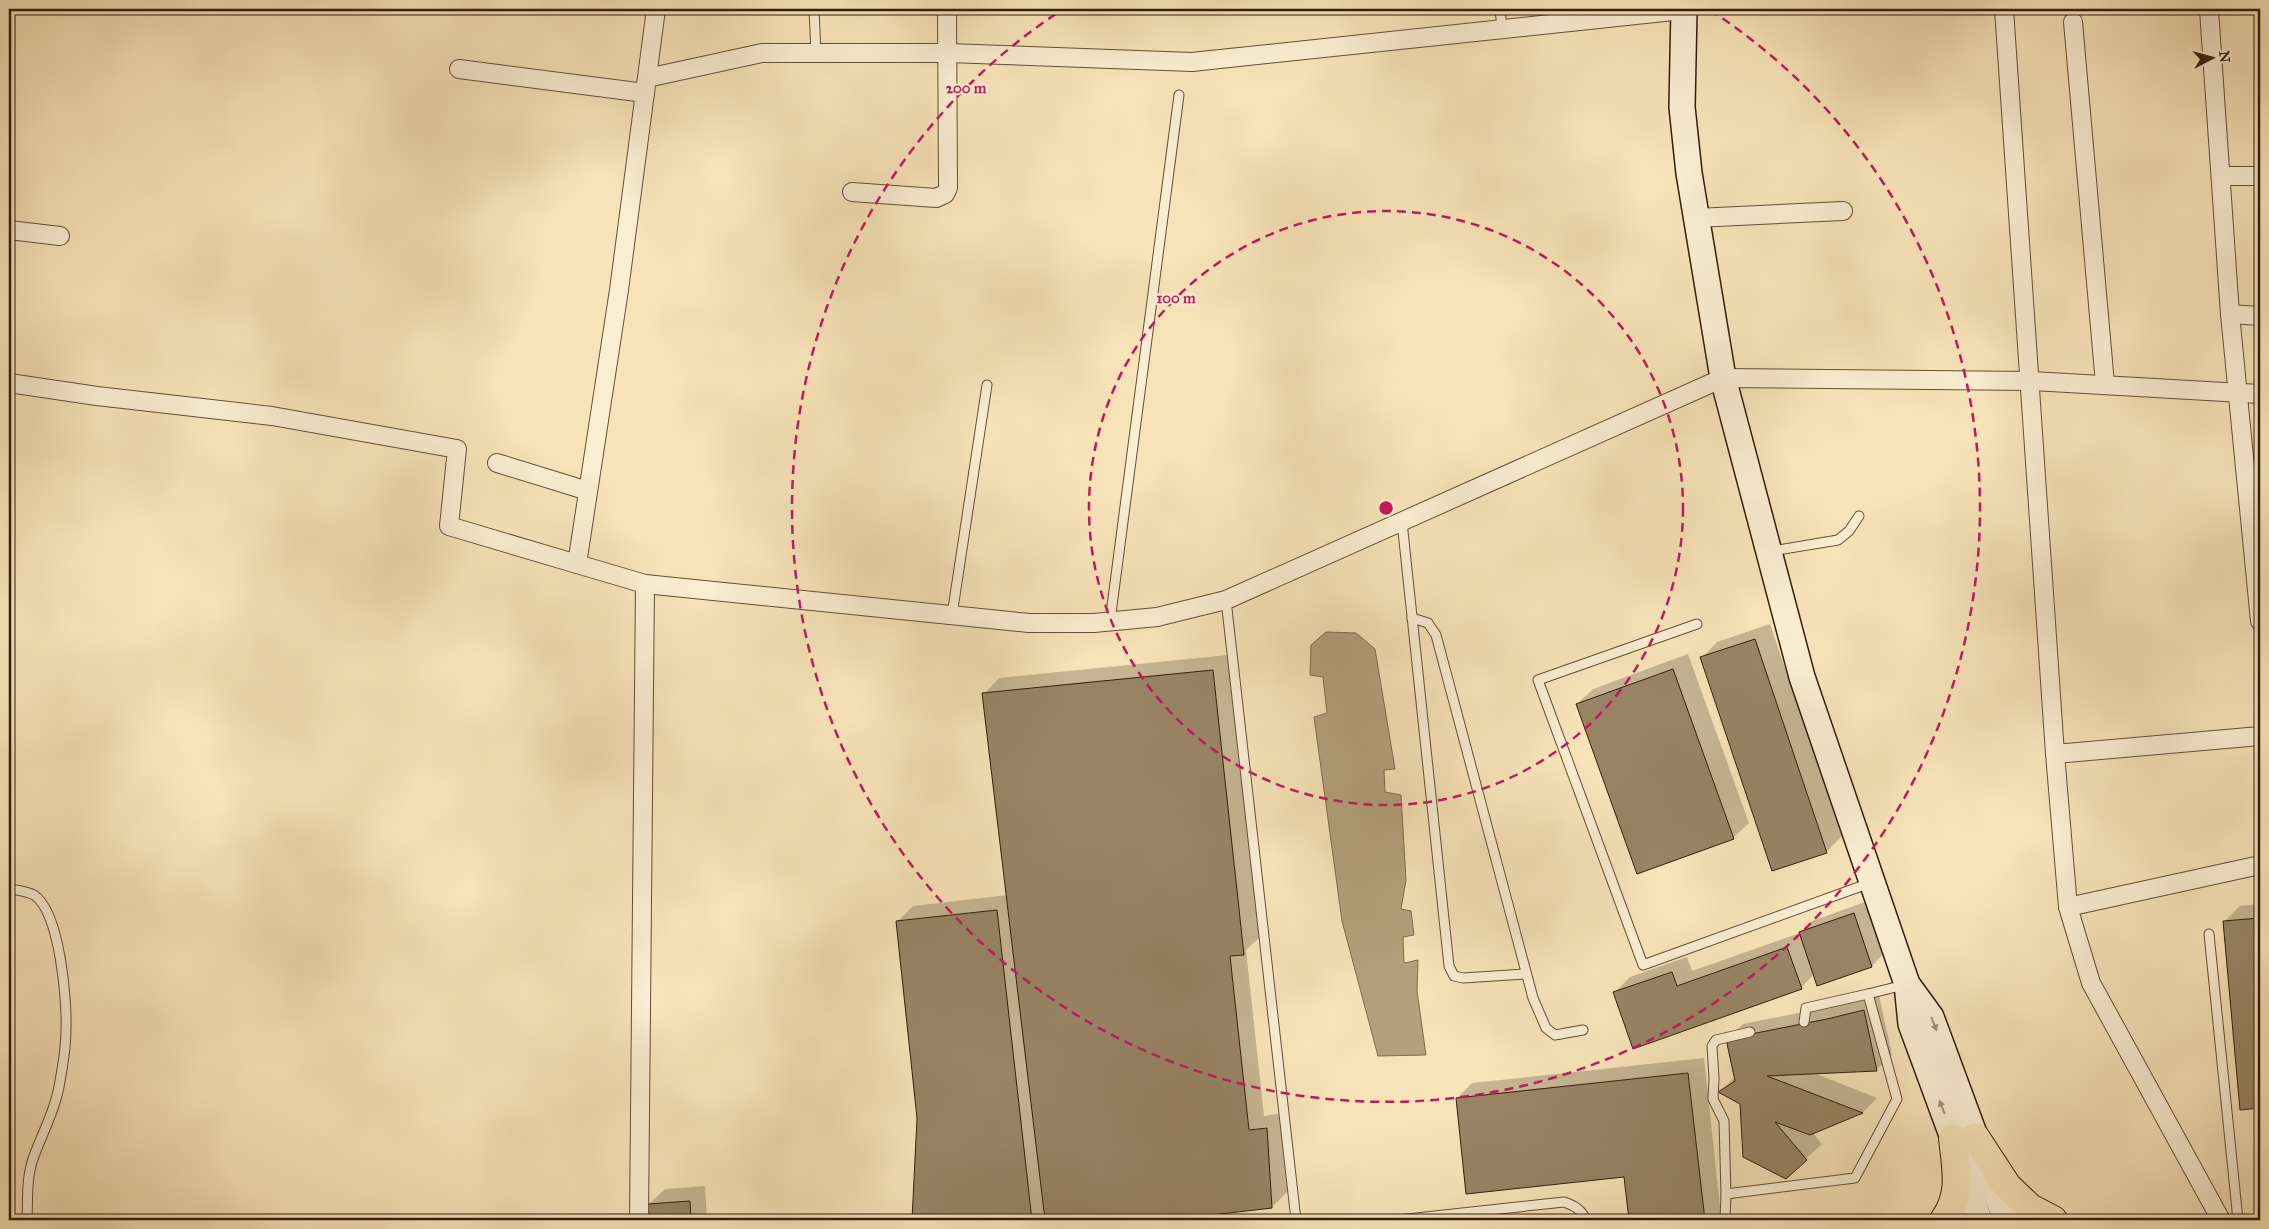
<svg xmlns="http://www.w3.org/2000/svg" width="2269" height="1229" font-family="'IM FELL Great Primer',serif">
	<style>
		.water { fill: #b4a07d; stroke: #806c4f }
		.shadow { fill: #0003 }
		.building { fill: #988465; stroke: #321d0b }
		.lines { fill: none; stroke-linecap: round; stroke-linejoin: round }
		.lane-casing { stroke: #634e36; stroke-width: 11 }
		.street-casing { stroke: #634e36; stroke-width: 20 }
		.secondary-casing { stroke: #321d0b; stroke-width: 28 }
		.primary-casing { stroke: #321d0b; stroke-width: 30 }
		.lane { stroke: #faedd1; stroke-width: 9 }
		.street { stroke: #faedd1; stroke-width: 18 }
		.secondary { stroke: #faedd1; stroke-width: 25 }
		.primary { stroke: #f7e3b8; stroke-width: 28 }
		.oneway { fill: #a08f78 }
		.ring { fill: none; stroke: #c2185b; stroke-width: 2.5; stroke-dasharray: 9 6 }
		.centre { fill: #c2185b; stroke: #faedd1; stroke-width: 2.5 }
		.ring-label { font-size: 15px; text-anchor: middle; font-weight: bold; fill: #c2185b; stroke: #faedd1; stroke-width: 4; stroke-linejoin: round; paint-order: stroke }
	</style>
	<rect width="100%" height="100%" fill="#f7e3b8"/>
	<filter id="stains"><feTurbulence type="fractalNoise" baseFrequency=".004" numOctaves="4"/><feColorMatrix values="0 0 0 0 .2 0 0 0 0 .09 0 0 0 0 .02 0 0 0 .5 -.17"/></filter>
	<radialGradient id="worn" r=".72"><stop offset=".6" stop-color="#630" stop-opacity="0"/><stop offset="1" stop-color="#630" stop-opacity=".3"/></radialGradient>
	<polygon class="water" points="1326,632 1356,633 1375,649 1395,769 1384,770 1385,792 1401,795 1406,880 1401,909 1411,911 1414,935 1403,937 1404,963 1418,960 1417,991 1426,1055 1378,1056 1342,921 1314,717 1327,713 1323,677 1310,675 1311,645"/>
	<g class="shadow">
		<polygon points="1770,624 1842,836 1826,852 1702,658 1717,642"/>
		<polygon points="1688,654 1749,823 1733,838 1577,704 1593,689"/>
		<polygon points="1228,655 1259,938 1246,950 1264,1116 1282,1113 1288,1191 1272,1207 1159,1220 1046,1220 1045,1210 1035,1220 913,1220 919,1118 897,922 913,906 1008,895 984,694 999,678"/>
		<polygon points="1865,902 1883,954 1872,966 1818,985 1814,974 1801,988 1615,992 1630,977 1687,957 1692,971 1800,933 1812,921"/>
		<polygon points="2260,904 2260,1107 2241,1108 2225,921 2240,906"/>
		<polygon points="1879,995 1892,1055 1876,1070 1814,1073 1877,1098 1863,1112 1812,1132 1822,1144 1786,1177 1741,1103 1720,1092 1735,1077 1727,1040 1743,1024 1843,1004"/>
		<polygon points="1704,1058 1721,1216 1717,1220 1630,1220 1625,1176 1457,1098 1472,1083"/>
		<polygon points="705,1186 707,1220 650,1220 649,1204 665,1189"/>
	</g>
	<g class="building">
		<polygon points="1755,639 1827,853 1772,871 1700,657"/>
		<polygon points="1673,669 1734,839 1637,874 1576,704"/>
		<polygon points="1213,670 1244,955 1230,956 1249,1130 1267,1128 1272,1208 1169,1220 1045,1220 982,693"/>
		<polygon points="997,910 1032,1220 912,1220 917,1118 896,921"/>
		<polygon points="1854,913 1872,967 1817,986 1799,932"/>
		<polygon points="2260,918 2260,1108 2240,1110 2223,921"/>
		<polygon points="1787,947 1802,989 1633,1049 1613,992 1672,972 1677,986"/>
		<polygon points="1864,1010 1877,1071 1767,1076 1863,1113 1810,1135 1775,1122 1807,1160 1786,1179 1743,1157 1740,1104 1718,1092 1735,1081 1726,1039 1827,1019"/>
		<polygon points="1688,1073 1705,1220 1629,1220 1624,1177 1466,1194 1456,1098"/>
		<polygon points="690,1201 691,1220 649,1220 648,1204"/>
	</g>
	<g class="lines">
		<defs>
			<g id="lane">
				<polyline points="814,9 816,53"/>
				<polyline points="1500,9 1502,28"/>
				<polyline points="1402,522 1449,966 1454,976 1463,978 1525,974"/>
				<polyline points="1772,551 1838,540 1849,531 1859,516"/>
				<polyline points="1226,600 1296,1220"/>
				<polyline points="952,615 987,385"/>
				<polyline points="1412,618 1428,623 1436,635 1533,998 1546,1028 1555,1035 1583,1030"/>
				<polyline points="1110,621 1179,95"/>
				<polyline points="1697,624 1538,680 1643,965 1870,883"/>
				<path d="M 9,889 C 17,890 27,891 34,895 C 60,912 67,1000 66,1029 C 66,1046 63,1065 60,1081 C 56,1108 43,1132 34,1156 C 26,1177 28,1199 27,1220"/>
				<polyline points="2209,934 2238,1220"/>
				<polyline points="1804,1022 1806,1008 1868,994"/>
				<polyline points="1726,1194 1724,1121 1713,1099 1714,1078 1712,1046 1716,1040 1750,1032"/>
				<path d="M 1398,1220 L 1564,1202 C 1575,1206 1581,1209 1586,1220"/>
				<polyline points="1725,1220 1726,1194 1855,1178 1897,1099 1868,994 1904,985"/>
			</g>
			<g id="street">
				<polyline points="656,9 619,290 577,564 645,584 1029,623 1094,623 1157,617 1226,600 1723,378 2031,381 2260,394"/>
				<polyline points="2004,9 2055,754 2068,907 2091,983 2221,1220"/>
				<polyline points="2209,10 2230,314 2260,621"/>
				<polyline points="2073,22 2105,384"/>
				<polyline points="459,69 645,93"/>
				<polyline points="647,78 762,53 948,53 1192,62 1683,10"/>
				<polyline points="2221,176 2260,176"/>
				<polyline points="852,192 936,198 945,194 948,188 947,9"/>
				<polyline points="1696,218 1843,211"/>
				<polyline points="9,230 60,236"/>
				<polyline points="2230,314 2260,316"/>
				<polyline points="9,383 97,396 272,416 457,449 449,526 577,564"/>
				<polyline points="497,463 588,491"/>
				<polyline points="2055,754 2260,736"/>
				<polyline points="2068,907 2260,865"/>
				<polyline points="639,1220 645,584"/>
			</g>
			<g id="secondary">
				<polyline points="1684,9 1682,107 1689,173 1723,378 1802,677 1907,984 1911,1024 1953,1138 1979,1220"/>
				<polyline points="1907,984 1931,1017 2006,1220"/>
			</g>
			<g id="primary">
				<polyline points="1975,1137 2007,1186 2030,1208 2053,1220"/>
				<path d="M 1944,1220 C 1963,1194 1956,1168 1953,1138"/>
			</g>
		</defs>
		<use href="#lane" class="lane-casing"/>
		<use href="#street" class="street-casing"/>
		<use href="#secondary" class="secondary-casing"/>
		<use href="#primary" class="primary-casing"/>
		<use href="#lane" class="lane"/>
		<use href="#street" class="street"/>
		<use href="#secondary" class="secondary"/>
		<use href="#primary" class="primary"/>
	</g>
	<defs><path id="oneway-solid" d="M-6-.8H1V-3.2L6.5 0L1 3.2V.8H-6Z" transform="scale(1.25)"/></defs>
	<g class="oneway">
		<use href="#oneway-solid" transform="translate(1934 1024) rotate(69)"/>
		<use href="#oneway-solid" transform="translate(1942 1107) rotate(-111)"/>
	</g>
	<g class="ring">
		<circle cx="1386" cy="508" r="297"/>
		<path d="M1710 10A594 594 0 1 1 1062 10"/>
	</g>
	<circle cx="1386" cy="508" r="8" class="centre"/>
	<g class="ring-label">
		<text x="966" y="93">200 m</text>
		<text x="1176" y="303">100 m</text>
	</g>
	<rect width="2269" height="1229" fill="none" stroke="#f7e3b8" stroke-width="30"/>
	<rect x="10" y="10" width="2249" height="1209" fill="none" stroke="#321d0b" stroke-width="2.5"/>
	<rect x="15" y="15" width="2239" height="1199" fill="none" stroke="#321d0b"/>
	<g transform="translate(2212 58) rotate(84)" stroke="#faedd1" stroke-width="4" paint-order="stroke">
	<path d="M0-4L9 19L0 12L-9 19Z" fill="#321d0b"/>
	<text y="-8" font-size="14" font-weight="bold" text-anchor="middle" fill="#321d0b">N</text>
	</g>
	<rect width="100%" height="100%" filter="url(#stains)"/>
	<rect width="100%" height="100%" fill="url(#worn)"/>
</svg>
